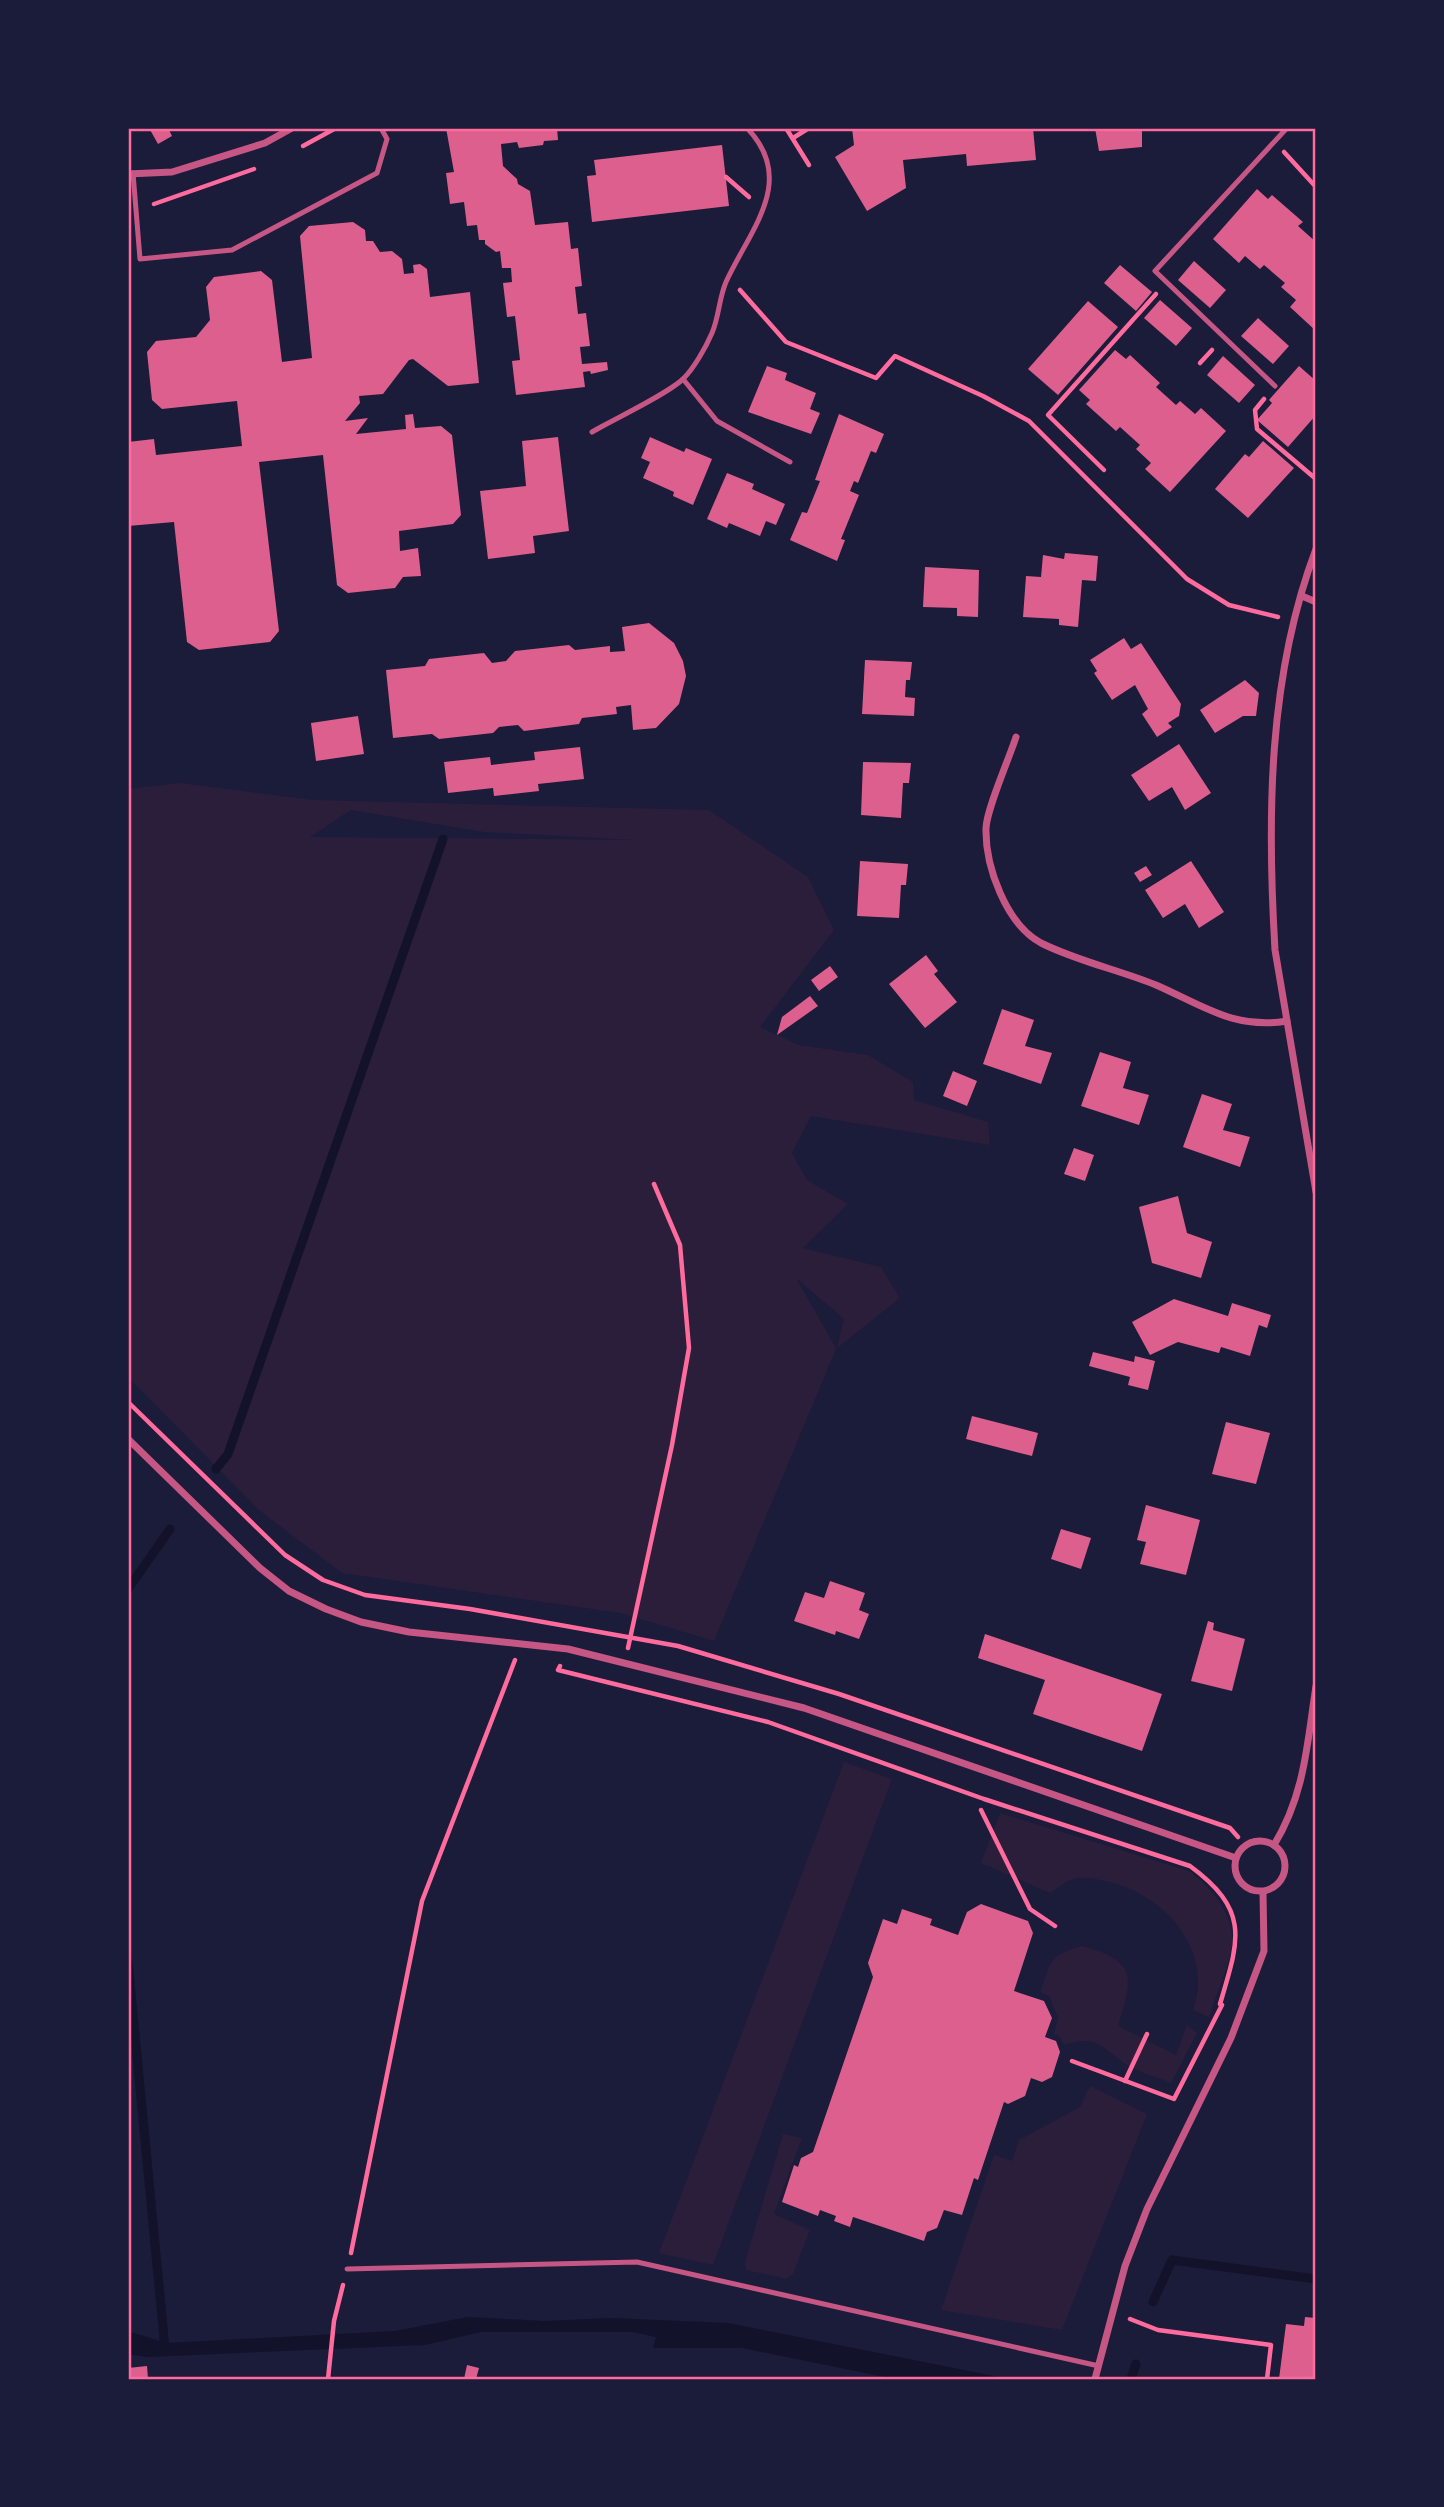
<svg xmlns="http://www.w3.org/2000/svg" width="1444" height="2507" font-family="Montserrat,sans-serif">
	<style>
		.green { fill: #2a1e3b; fill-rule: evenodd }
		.water { fill: #12122b }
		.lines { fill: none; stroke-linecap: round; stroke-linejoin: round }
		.stream { stroke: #12122b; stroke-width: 9 }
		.building { fill: #dd5f8e }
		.path { stroke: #ff6b9d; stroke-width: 4.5 }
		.service { stroke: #c65784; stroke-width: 5 }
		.minor { stroke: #c65784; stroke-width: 7 }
		.neatline { fill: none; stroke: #ff6b9d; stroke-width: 2.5 }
	</style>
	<rect width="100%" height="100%" fill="#1b1b3a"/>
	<g class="green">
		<path d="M 180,783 L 313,800 L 709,810 L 808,877 L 834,930 L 760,1027 L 799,1045 L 868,1055 L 913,1082 L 914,1100 L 988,1122 L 990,1145 L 811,1116 L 792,1153 L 807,1180 L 848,1204 L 803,1248 L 881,1267 L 900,1298 L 836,1349 L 714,1641 L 620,1613 L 342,1573 L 260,1511 L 128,1377 L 128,789 ZM 351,810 L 484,832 L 636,840 L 310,837 ZM 796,1278 L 844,1319 L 837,1348 L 836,1348 Z"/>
		<polygon points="844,1762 892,1779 713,2265 659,2253"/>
		<path d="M 1000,1813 L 1189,1871 C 1210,1886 1235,1915 1232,1944 C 1229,1968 1216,1994 1209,2017 L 1193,2010 C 1215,1949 1162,1892 1105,1881 C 1095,1879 1084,1876 1073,1879 C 1065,1881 1057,1889 1050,1893 L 981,1863 Z"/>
		<path d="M 1082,1946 C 1138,1961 1133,1977 1118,2026 L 1176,2055 L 1187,2025 L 1197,2033 L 1171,2083 C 1157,2077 1136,2072 1124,2063 C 1100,2045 1095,2035 1064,2045 L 1060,2037 L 1054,2034 L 1058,2017 L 1049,1996 L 1040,1992 C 1052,1962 1048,1955 1082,1946 Z"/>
		<polygon points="1090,2086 1147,2114 1062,2330 941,2310 994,2155 1012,2161 1019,2140 1080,2107"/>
		<polygon points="783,2134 802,2138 774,2214 810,2230 793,2274 786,2279 746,2270 745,2262"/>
	</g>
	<polygon class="water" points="468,2317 544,2321 611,2318 728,2323 1009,2379 895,2379 742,2348 653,2348 656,2337 633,2332 481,2332 425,2345 146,2357 128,2354 128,2331 166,2343 395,2331"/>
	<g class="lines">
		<g class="stream">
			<polyline points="216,1469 228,1454 443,839"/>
			<polyline points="128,1589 170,1529"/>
			<polyline points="128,1962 165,2349"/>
			<polyline points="1153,2302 1172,2260 1316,2279"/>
			<polyline points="1131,2379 1136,2364"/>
		</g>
	</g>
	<g class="building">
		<polygon points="149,128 168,128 172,136 158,144"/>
		<polygon points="446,128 557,128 558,140 544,141 543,145 519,148 517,142 501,144 503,166 517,179 518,184 530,191 535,225 568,222 571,249 578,248 582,286 575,287 578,314 586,313 590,346 580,347 582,364 607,362 608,370 591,374 590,371 583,372 585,387 516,395 512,361 520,360 515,316 507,317 503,283 512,282 511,268 502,268 500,251 496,252 485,244 485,240 479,240 477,225 467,226 464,202 450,204 446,173 454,172"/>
		<polygon points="852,128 1033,128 1036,160 967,166 966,154 903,160 906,188 867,211 835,157 854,145"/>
		<polygon points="1095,128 1142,128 1142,147 1099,151"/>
		<polygon points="722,145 729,206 592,222 587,176 596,175 594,160"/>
		<polygon points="1257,189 1268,199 1272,195 1303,222 1298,226 1316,242 1316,331 1290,307 1296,300 1281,287 1285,283 1264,265 1260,269 1245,256 1239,263 1213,239"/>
		<polygon points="353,222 365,230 366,241 373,241 380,252 392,251 402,259 404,274 414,273 413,265 420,264 427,269 430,297 470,292 479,383 448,386 413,359 409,360 383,394 359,396 360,403 345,421 368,418 356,434 406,429 405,415 413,414 415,428 441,426 452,435 461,515 453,524 399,531 400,551 418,548 421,576 403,577 395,588 348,593 337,585 323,455 259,462 279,631 270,642 199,650 187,642 174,522 128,526 128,442 154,439 156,455 242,446 237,401 162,409 152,400 147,352 156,341 196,337 210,320 206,287 214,277 261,271 272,280 282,362 312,358 300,236 309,226"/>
		<polygon points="1194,261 1226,290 1210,308 1178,280"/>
		<polygon points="1120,265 1152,292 1136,311 1104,283"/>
		<polygon points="1160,300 1192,328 1176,346 1144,318"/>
		<polygon points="1088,301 1118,327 1058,395 1028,369"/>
		<polygon points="1258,318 1289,346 1273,364 1241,336"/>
		<polygon points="1115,350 1126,359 1130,355 1160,383 1156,387 1176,405 1180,401 1195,414 1201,408 1226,431 1170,492 1145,469 1151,463 1136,449 1140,445 1120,427 1116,431 1086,404 1090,400 1079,390"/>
		<polygon points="1223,356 1255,385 1239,403 1207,375"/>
		<polygon points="767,366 787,373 785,380 816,393 810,409 820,413 811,434 748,412"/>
		<polygon points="1299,366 1316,381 1316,415 1288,447 1257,420 1272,403 1269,400"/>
		<polygon points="839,414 884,434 876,453 871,451 858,483 854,481 850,491 859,495 841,539 845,540 837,561 790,540 802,512 807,513 820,481 815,480"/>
		<polygon points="558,437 569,531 533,536 535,553 488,559 480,491 526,486 522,441"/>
		<polygon points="650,437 684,452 686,448 712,459 693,505 673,496 674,492 643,478 650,462 641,458"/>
		<polygon points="1263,441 1294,468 1248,518 1215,489 1245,454 1249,457"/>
		<polygon points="727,473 754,484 752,489 785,504 776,525 766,521 760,536 729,523 727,528 707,519"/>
		<polygon points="1065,553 1098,556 1096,581 1082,580 1078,627 1059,625 1059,619 1023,617 1026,576 1041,577 1043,555 1064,559"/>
		<polygon points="925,567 979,570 978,617 957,616 957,608 923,607"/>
		<polygon points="649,623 674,643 683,661 686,676 679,704 656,728 633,730 631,705 616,707 617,714 582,718 579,724 524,731 518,725 499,727 493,733 439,739 432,734 393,738 386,670 425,666 429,659 484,653 492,663 506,661 515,651 569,645 575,650 610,646 610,652 625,651 622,627"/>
		<polygon points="1124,638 1131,649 1141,643 1181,704 1179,716 1168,723 1172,727 1157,737 1142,714 1148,709 1135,685 1112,700 1094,673 1097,671 1090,660"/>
		<polygon points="865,660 912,662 910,680 906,680 905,697 915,698 914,716 862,714"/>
		<polygon points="1245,680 1259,693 1256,716 1243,716 1215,733 1200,710"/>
		<polygon points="358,716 364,754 316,761 311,723"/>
		<polygon points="1179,744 1211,793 1185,810 1172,787 1149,801 1131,775"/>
		<polygon points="580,747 584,779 538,784 539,791 494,796 493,788 448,793 444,762 490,757 491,765 535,760 534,752"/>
		<polygon points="863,762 911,763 909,783 903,783 901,818 861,815"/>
		<polygon points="860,861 908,864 906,885 901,885 899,918 857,916"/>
		<polygon points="1191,861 1224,912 1199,928 1185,904 1163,918 1145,890"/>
		<polygon points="1146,866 1152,875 1140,882 1134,873"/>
		<polygon points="926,955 938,971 934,974 957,1002 925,1028 889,984"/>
		<polygon points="830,966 838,977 819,991 811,980"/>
		<polygon points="810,996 818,1006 777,1035 782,1017"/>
		<polygon points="1002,1009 1034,1020 1025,1046 1052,1053 1041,1084 983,1064"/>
		<polygon points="1100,1052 1131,1062 1123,1088 1149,1095 1139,1125 1081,1106"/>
		<polygon points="953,1071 977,1081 967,1106 943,1096"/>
		<polygon points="1202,1094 1232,1104 1223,1130 1250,1137 1240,1167 1183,1147"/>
		<polygon points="1074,1148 1094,1155 1085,1181 1064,1174"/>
		<polygon points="1178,1196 1187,1233 1212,1242 1201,1278 1152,1263 1139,1207"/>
		<polygon points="1174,1299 1228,1316 1232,1303 1271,1315 1267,1328 1259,1325 1250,1356 1221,1347 1219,1353 1178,1342 1150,1355 1132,1322"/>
		<polygon points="1093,1352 1134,1362 1135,1356 1155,1361 1148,1390 1128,1385 1130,1377 1089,1366"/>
		<polygon points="972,1416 1038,1433 1032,1456 966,1439"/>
		<polygon points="1226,1422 1270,1433 1256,1484 1212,1474"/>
		<polygon points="1146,1505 1200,1520 1186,1575 1140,1564 1146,1542 1137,1540"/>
		<polygon points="1061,1529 1091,1538 1081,1569 1051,1559"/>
		<polygon points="830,1581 865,1593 859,1610 869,1614 859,1639 836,1631 835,1635 794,1621 805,1592 824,1598"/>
		<polygon points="1208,1621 1214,1623 1213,1630 1245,1639 1232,1691 1191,1681"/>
		<polygon points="985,1634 1162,1694 1142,1751 1033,1714 1045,1680 978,1658"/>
		<polygon points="981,1904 1028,1921 1033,1933 1014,1991 1044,2001 1052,2018 1045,2037 1056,2041 1060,2052 1052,2077 1042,2082 1031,2078 1025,2096 1008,2104 1004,2102 978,2180 974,2178 962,2215 944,2210 937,2228 927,2232 924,2241 853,2217 850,2227 834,2221 836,2216 820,2210 818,2216 782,2202 794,2165 798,2167 801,2158 813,2152 873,1977 868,1963 883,1919 897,1924 902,1909 932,1919 930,1925 958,1935 967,1912"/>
		<polygon points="1305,2317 1316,2318 1316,2379 1279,2379 1286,2324 1304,2326"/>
		<polygon points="467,2365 479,2368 476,2379 464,2379"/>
		<polygon points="147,2366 148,2379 128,2379 128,2368"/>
	</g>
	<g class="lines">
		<g class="path">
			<polyline points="786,128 809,165"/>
			<polyline points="793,138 809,128"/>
			<polyline points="303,146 336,128"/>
			<polyline points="1284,152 1316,187"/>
			<polyline points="726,177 749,197"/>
			<polyline points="154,204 254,169"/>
			<polyline points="740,290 786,342 876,378 895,356 983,396 1029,421 1187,579 1229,605 1278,617"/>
			<polyline points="1200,363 1212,350"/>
			<polyline points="1264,399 1255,410 1257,429 1316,479"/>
			<polyline points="1104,470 1048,415 1156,294"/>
			<polyline points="128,1402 285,1555 323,1580 365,1595 470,1609 678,1646 839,1694 1230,1828 1238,1837"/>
			<polyline points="628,1648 672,1445 689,1348 680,1245 654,1184"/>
			<path d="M 560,1666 L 558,1670 L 768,1722 L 984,1799 L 1190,1866 C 1251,1911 1239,1940 1220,2004"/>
			<polyline points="981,1810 1030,1909 1055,1926"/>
			<polyline points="1072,2061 1174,2099 1222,2005"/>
			<polyline points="1125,2081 1147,2034"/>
			<polyline points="351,2253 422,1901 515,1660"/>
			<polyline points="1130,2319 1158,2330 1271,2345 1267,2379"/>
			<polyline points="328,2379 334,2321 343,2285"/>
		</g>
		<g class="service">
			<polyline points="133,173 140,259 232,250 377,173 387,139 381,128"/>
			<polyline points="683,379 717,421 790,462"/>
			<polyline points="1275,386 1155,271 1287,128"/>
			<path d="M 592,432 C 612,420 670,393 684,378 C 694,368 706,347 712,333 C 719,317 719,298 726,282 C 749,231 798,181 747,128"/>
			<polyline points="347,2269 637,2262 1099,2366"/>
		</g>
		<g class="minor">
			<polyline points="128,174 172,172 265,143 292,128"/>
			<path d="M 1316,549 C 1268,676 1267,816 1275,950 L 1316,1192"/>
			<polyline points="1302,596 1316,602"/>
			<path d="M 1016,737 C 1009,759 987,808 986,828 C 985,866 1006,924 1041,943 C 1077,961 1119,970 1156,985 C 1202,1005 1234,1030 1287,1021"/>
			<polyline points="128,1439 260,1568 289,1591 326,1609 361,1622 409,1632 568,1649 804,1708 1236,1858"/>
			<circle cx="1260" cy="1866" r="25"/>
			<path d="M 1274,1845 C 1305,1794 1307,1744 1316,1686"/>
			<polyline points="1095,2379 1125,2266 1147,2209 1231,2038 1264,1951 1263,1892"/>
		</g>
	</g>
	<rect width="1444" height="2507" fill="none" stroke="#1b1b3a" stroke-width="259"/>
	<rect x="130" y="130" width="1184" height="2248" class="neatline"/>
</svg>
